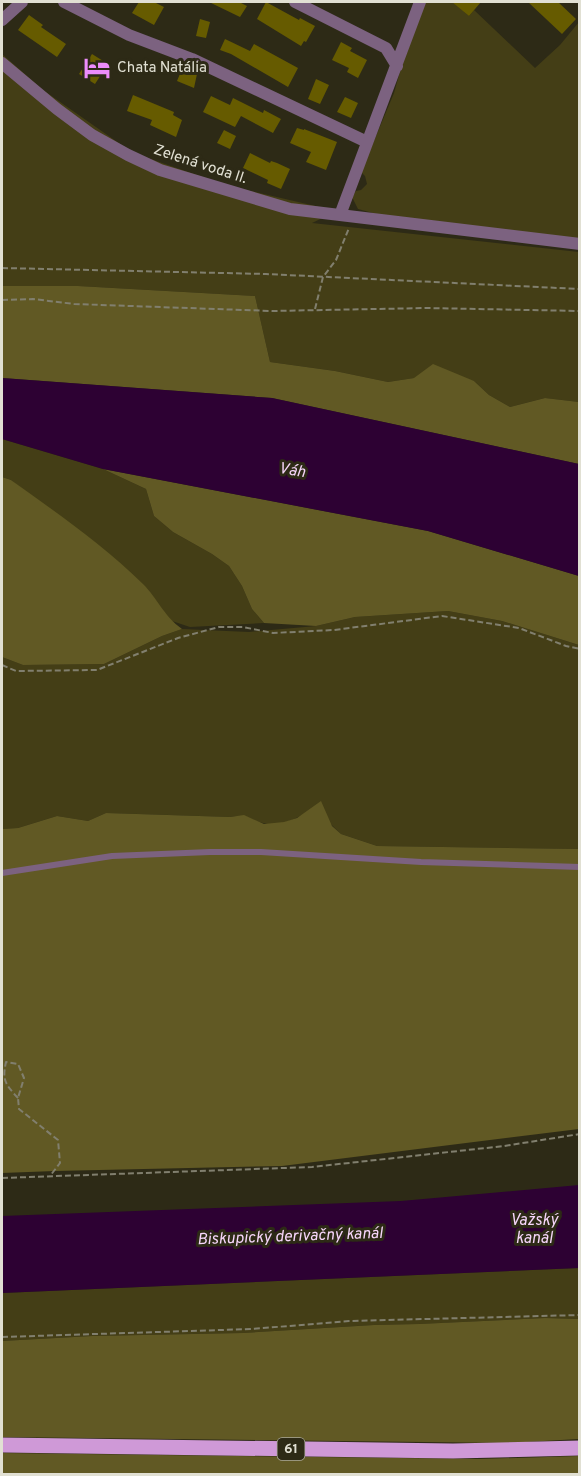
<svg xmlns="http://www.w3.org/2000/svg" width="581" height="1476" font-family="Overpass,sans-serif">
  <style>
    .green { fill: #443e16 }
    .forest { fill: #615924 }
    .water { fill: #2d0133 }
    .building { fill: #665b00 }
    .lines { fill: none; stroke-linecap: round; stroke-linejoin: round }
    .path { stroke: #817f6e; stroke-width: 2; stroke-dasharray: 6 3; stroke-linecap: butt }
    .service { stroke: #7c6280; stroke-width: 6 }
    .minor { stroke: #7c6280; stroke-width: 12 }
    .primary { stroke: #cf99d7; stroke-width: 15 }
    .labels { text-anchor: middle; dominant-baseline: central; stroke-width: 6; stroke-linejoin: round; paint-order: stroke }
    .shield { fill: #2d2a16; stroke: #aba99a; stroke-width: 1.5 }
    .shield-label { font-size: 14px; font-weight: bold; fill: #e1e0d3 }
    .poi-label { font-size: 15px; fill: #e1e0d3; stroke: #2d2a16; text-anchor: start }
    .street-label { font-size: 15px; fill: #e1e0d3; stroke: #2d2a16 }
    .water-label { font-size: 16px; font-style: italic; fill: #f7d6fb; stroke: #2d2a16 }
  </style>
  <rect width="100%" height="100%" fill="#2d2a16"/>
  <path class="green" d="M 425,2 L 453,2 L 469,16 L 474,10 L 535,68 L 560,45 L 579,22 L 579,240 L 384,216 L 358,209 L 352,197 L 356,191 L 361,190 L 367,184 L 365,176 L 361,172 L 394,93 L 407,47 Z
    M 2,54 L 43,90 L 133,153 L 229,186 L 337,211 L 312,223 L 579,252 L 579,402 L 545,398 L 510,407 L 489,395 L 474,381 L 414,378 L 388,382 L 335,371 L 270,362 L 255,296 L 78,286 L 2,286 Z
    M 2,439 L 103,469 L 146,489 L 154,516 L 173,532 L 212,554 L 229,566 L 242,586 L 252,609 L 264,623 L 190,627 L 169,620 L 144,586 L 11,480 L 2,477 Z
    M 448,611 L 502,621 L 579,645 L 579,849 L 377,846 L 341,834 L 314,808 C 299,817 281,828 263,823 C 245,818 250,814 230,817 L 106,813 L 88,821 L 57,816 L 18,828 L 2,829 L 2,657 L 23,665 L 104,664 L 162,636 L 182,629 L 249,632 L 316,626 L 355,617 Z
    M 579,1268 L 580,1319 L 545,1318 L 419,1324 L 374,1325 L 243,1333 L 92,1336 L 2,1341 L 2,1293 Z"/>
  <path class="forest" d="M 2,286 L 78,286 L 255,296 L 270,362 L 335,371 L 388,382 L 414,378 L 433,364 L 474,381 L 489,395 L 510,407 L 545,398 L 579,402 L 579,464 L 272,398 L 2,378 Z
    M 103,469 L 428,531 L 579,576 L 579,645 L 502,621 L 448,611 L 355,617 L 316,626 L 264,623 L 252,609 L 242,586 L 229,566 L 212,554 L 173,532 L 154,516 L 146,489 Z
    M 2,477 L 11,480 C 57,513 102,544 143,584 C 158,599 163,615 182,629 L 162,636 L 104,664 L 23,665 L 2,657 Z
    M 321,801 L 332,826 L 341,834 L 377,846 L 579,849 L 579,1129 L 282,1166 L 55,1171 L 2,1173 L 2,829 L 18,828 L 57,816 L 88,821 L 106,813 L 230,817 L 244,815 L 264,824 L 284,822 L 297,818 Z
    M 545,1318 L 579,1319 L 579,1439 L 506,1443 L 423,1442 L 2,1437 L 2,1341 L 92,1336 L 243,1333 L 374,1325 L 419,1324 Z
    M 2,1453 L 479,1459 L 579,1456 L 580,1474 L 2,1474 Z"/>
  <path class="water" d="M 2,378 L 272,398 L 579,464 L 579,576 L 428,531 L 103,469 L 2,439 Z
    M 579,1185 L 579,1268 L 2,1293 L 2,1216 L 401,1201 Z"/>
  <path class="building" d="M 139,2 L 154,2 L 164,7 L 154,25 L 132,13 Z
    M 209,2 L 239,2 L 247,6 L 240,17 Z
    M 266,2 L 299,20 L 300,18 L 315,26 L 306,42 L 304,41 L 301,46 L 257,19 Z
    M 452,2 L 481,2 L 469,16 Z
    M 528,2 L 558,2 L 576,19 L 562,34 Z
    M 29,15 L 43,25 L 41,27 L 66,44 L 57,57 L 18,30 Z
    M 200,19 L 210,22 L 206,38 L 196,36 Z
    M 225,39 L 250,51 L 254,44 L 298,68 L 288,87 L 231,54 L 220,50 Z
    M 341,42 L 352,48 L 350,51 L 367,60 L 358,78 L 347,72 L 349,68 L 332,60 Z
    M 92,54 L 108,64 L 95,84 L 79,74 Z
    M 182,69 L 197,74 L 194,88 L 177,81 Z
    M 316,79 L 329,85 L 320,104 L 308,99 Z
    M 133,95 L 174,112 L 173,115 L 182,120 L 176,137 L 150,125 L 152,120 L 127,111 Z
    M 211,96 L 230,105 L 233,98 L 263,113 L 264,110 L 281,119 L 273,133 L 241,116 L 235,127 L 203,112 Z
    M 345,97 L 358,103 L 351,118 L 337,112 Z
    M 297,128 L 304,130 L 304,129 L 337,142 L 326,170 L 306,162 L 311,152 L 290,143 Z
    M 224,130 L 236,136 L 230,149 L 217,143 Z
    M 250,153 L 270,163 L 271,161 L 277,163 L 290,169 L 281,189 L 267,183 L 268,180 L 243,168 Z"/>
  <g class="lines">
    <path class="path" d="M 2,268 L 266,274 L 580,289
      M 2,300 L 33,299 L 74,304 L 272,311 L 427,308 L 580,311
      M 315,309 L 323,277 L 336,260 L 349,228
      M 2,665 L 16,671 L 97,670 L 178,638 L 219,627 L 243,627 L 273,633 L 334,630 L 442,616 L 519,628 L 566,646 L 580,649
      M 18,1098 C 5,1084 2,1080 6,1062 L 18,1064 L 24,1078 L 18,1098 L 19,1109 L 58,1140 L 60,1163 L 50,1176
      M 2,1178 L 312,1167 L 504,1146 L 580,1134
      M 2,1337 L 252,1329 L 349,1321 L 580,1315"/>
    <path class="service" d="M 2,873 L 112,856 L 210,852 L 261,852 L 421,862 L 580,867"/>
    <path class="minor" d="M 64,2 L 129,35 L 192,59 L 367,142
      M 295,2 L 386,48 L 397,66
      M 2,20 L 22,2
      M 2,63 L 57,109 L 92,135 L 128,155 L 160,170 L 290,209 L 580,244
      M 340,215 L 420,2"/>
    <path class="primary" d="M 2,1445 L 453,1451 L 580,1448"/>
  </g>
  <defs>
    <g id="hotel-bare" transform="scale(2.07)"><path d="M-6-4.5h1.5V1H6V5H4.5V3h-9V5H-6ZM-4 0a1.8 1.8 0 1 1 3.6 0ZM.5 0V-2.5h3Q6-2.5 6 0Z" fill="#ec8cfa" stroke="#2d2a16" stroke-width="2.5" paint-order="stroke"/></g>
  </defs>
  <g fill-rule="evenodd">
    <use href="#hotel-bare" x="97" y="68"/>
  </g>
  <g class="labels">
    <rect class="shield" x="277.5" y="1438" width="27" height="22" rx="4.5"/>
    <g class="shield-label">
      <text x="291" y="1449">61</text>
    </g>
    <g class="poi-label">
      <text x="117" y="68">Chata Natália</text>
    </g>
    <g class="street-label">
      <text transform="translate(200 165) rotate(18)">Zelená voda II.</text>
    </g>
    <g class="water-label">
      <text transform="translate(292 471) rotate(9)">Váh</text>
      <text x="534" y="1221">Važský<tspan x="534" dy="18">kanál</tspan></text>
      <text transform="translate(290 1237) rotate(-2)">Biskupický derivačný kanál</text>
    </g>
  </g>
  <rect width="581" height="1476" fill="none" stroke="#e1e0d3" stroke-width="6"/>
</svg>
